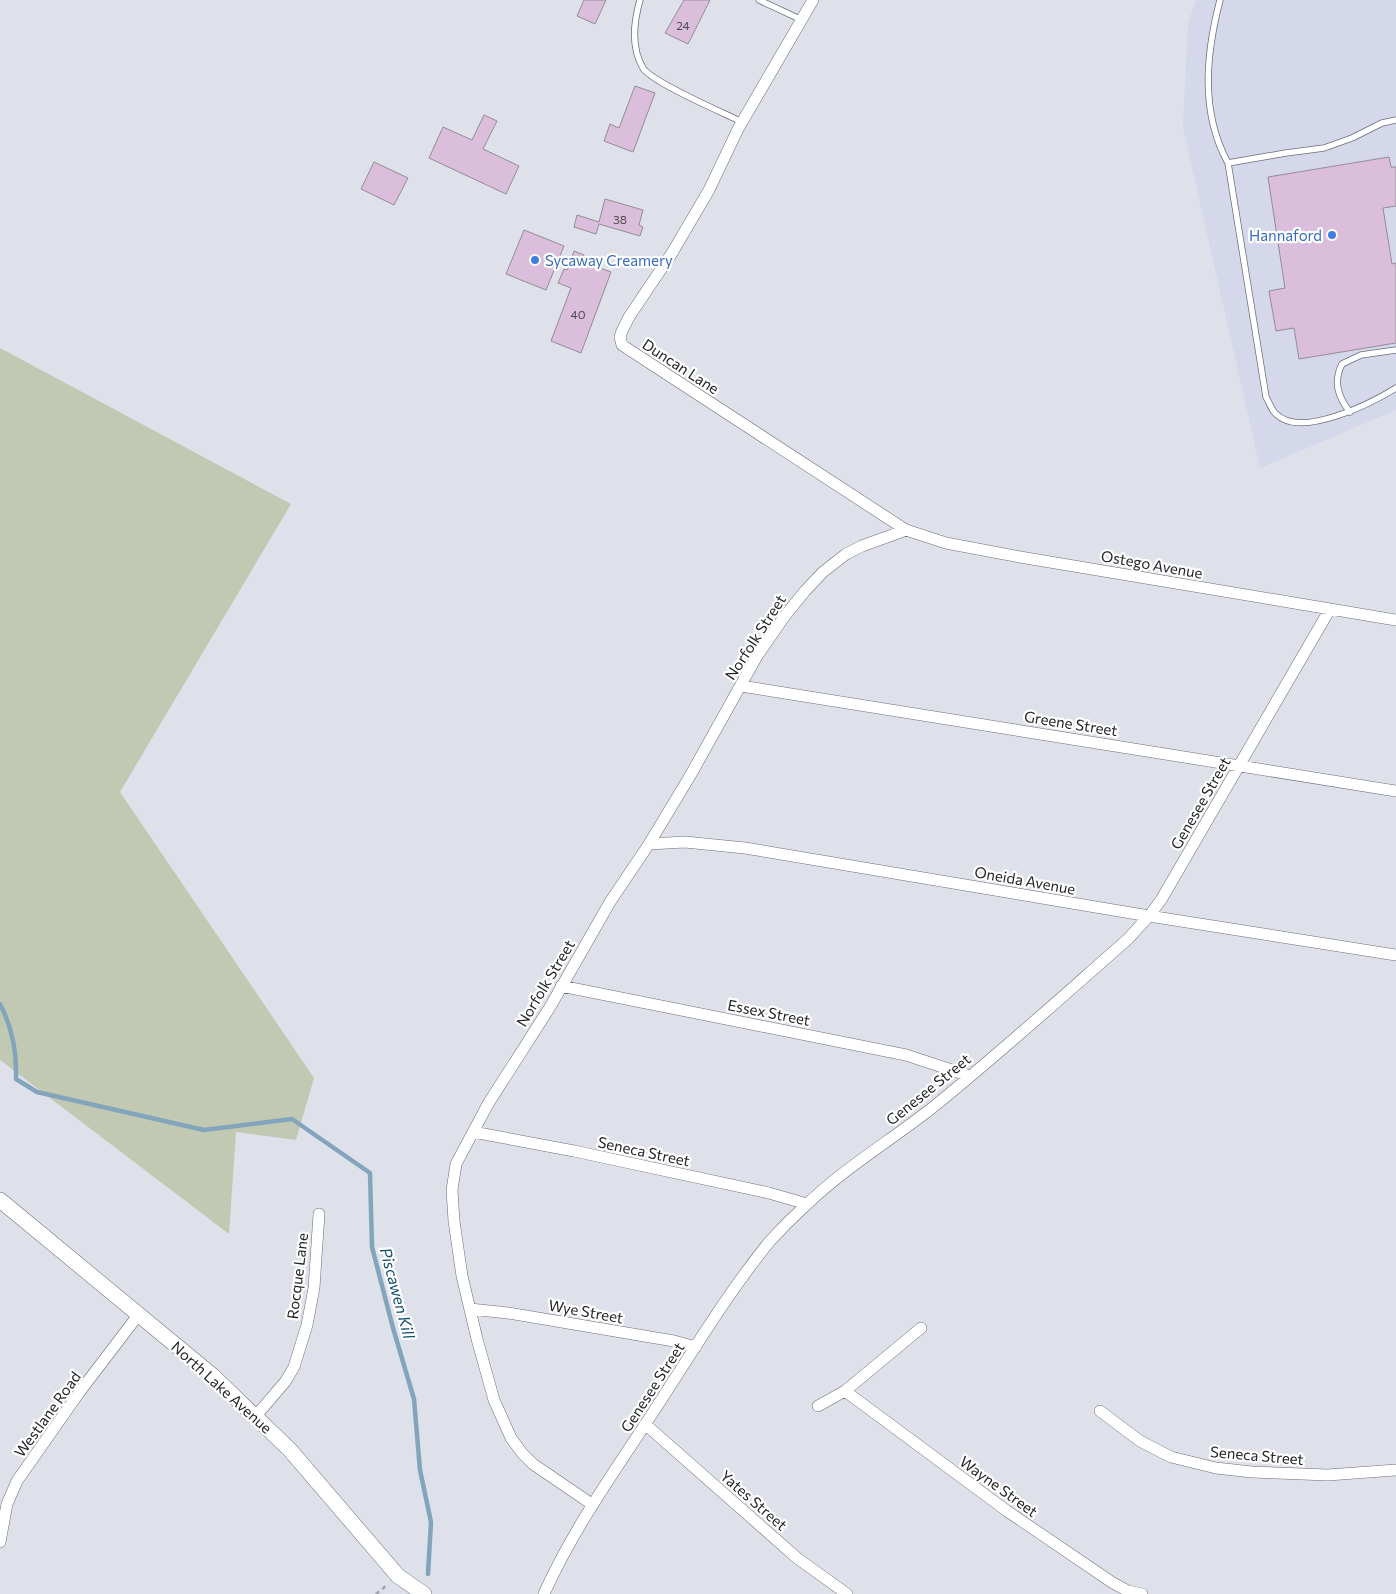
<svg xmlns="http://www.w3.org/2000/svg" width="1396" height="1594" font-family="Commissioner,sans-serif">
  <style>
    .built { fill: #d5d8ea }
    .green { fill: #c2c9b3 }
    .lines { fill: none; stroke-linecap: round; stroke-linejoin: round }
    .stream { stroke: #83a5bc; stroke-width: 4.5 }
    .building { fill: #dbbedb; stroke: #948c94 }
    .service-casing { stroke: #6c6e77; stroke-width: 7 }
    .minor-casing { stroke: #6c6e77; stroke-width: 12 }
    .tertiary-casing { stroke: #6c6e77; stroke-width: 16 }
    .path { stroke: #a1a3aa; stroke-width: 2.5; stroke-dasharray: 4 4; stroke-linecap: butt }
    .service { stroke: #fff; stroke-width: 5.5 }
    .minor { stroke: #fff; stroke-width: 11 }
    .tertiary { stroke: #fff; stroke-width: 15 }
    .shop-dot { fill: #3f7fe0; stroke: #fff; stroke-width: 2 }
    .labels { text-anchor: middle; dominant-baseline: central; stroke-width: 4.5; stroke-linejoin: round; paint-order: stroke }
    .number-label { font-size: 12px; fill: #514a54 }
    .shop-label { font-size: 15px; fill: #366cbe; stroke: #fff; text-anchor: end }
    .street-label { font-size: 15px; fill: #232427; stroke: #fff }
    .water-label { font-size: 16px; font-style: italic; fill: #134f70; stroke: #fff }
  </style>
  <rect width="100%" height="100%" fill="#dee0ea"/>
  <path class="built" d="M 1196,0 L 1396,0 L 1396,410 L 1260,468 L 1183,128 L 1188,23 Z"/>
  <path class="green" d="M 0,348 L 291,504 L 120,792 L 314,1078 L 296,1140 L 236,1132 L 229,1234 L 0,1060 Z"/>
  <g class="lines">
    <path class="stream" d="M 0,1004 C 12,1027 17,1053 16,1079 L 37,1092 L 204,1130 L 292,1119 L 370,1173 L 372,1247 L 393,1328 L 414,1399 L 420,1470 L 431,1522 L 428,1574"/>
  </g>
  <path class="building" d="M 584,0 L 606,0 L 595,24 L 577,16 Z
    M 684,0 L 710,0 L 688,44 L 665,33 Z
    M 635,86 L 655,93 L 633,152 L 604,141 L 610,124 L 619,128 Z
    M 484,115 L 497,121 L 483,149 L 519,166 L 506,194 L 429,158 L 443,127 L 472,140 Z
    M 1389,157 L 1391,167 L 1396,167 L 1396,206 L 1383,208 L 1392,264 L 1396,263 L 1396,343 L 1299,359 L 1294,328 L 1276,331 L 1269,291 L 1285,288 L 1268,177 Z
    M 374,162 L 408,178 L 394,205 L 361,189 Z
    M 605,199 L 643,210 L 639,225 L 643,227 L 640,236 L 599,224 L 596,234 L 574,227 L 577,215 L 599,222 Z
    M 524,230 L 564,246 L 546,290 L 506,274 Z
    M 574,251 L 584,255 L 581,261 L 611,272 L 581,353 L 551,341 L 571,288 L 558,283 L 564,269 L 567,270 Z"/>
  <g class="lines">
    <g class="service-casing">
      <path id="service" d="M 640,0 C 634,21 631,48 643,68 C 651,82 724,113 742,122
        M 759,0 L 802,20
        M 1220,0 C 1206,54 1200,112 1228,163
        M 1396,120 L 1382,123 L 1352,138 L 1324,148 L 1286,153 L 1228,163 L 1266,397 C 1269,402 1272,411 1276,414 C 1301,439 1372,403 1396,388
        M 1350,412 C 1338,397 1333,382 1342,364 L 1361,355 L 1396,350"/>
    </g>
    <g class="minor-casing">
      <path id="minor" d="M 813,0 L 738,129 L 709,190 L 672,253 L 629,317 L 622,331 L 620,337 L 622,345 L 906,530 L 946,543 L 1020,557 L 1396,620
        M 741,686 L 1396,791
        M 649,844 L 685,842 L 745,848 L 1149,916 L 1396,955
        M 561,986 L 906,1055 L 970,1076
        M 473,1132 L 574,1151 L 769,1193 L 807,1204
        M 470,1309 L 508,1313 L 674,1341 L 696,1347
        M 845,1391 L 1007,1511 L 1113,1583 L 1128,1591 L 1142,1594
        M 818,1406 L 845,1391 L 921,1328
        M 1100,1411 L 1140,1441 L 1171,1457 L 1216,1468 L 1252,1472 L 1328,1475 L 1396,1470
        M 255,1417 L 285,1382 L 294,1367 L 307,1325 L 314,1288 L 319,1214
        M 645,1424 L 797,1558 L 847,1594
        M 593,1505 L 533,1464 L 522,1453 L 511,1438 L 494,1400 L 477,1339 L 462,1276 L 454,1221 L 452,1190 L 456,1164 L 488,1104 L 550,1007 L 610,902 L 649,844 L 690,776 L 757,656 L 784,617 L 805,591 L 823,572 L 846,554 L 862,546 L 906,530
        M 0,1542 L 7,1504 L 17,1481 L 78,1394 L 139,1314
        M 544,1594 C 572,1531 614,1472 652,1414 C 690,1356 726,1295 770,1241 C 781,1229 793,1217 805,1206 C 843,1169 890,1141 932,1108 C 999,1054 1063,996 1128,939 L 1149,916 L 1161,900 L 1330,609"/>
    </g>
    <g class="tertiary-casing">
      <path id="tertiary" d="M 0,1200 L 213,1376 L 290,1450 L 398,1576 L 424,1594"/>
    </g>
    <path class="path" d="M 376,1594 L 387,1585"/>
    <use href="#service" class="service"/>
    <use href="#minor" class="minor"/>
    <use href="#tertiary" class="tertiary"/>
  </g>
  <g class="shop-dot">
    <circle cx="1332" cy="235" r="5"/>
    <circle cx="535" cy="260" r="5"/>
  </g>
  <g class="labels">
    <g class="number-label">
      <text x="683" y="25">24</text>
      <text x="620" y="219">38</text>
      <text x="578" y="314">40</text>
    </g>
    <g class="shop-label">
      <text x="1322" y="235">Hannaford</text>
      <text x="545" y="260" text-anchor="start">Sycaway Creamery</text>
    </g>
    <g class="street-label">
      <text transform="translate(681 366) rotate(33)">Duncan Lane</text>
      <text transform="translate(1152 564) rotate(10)">Ostego Avenue</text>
      <text transform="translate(755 637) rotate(-57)">Norfolk Street</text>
      <text transform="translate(1071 723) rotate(9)">Greene Street</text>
      <text transform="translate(1200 803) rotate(-60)">Genesee Street</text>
      <text transform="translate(1025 880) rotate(10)">Oneida Avenue</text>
      <text transform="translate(545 983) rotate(-59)">Norfolk Street</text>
      <text transform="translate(769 1012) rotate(11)">Essex Street</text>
      <text transform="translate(928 1089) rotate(-39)">Genesee Street</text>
      <text transform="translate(644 1151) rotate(12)">Seneca Street</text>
      <text transform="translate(297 1276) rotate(-83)">Rocque Lane</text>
      <text transform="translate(586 1311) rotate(10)">Wye Street</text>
      <text transform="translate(222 1387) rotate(42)">North Lake Avenue</text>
      <text transform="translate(652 1387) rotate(-57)">Genesee Street</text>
      <text transform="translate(47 1414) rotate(-54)">Westlane Road</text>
      <text transform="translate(1257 1455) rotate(5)">Seneca Street</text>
      <text transform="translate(999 1486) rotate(36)">Wayne Street</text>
      <text transform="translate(754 1500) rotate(41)">Yates Street</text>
    </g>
    <g class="water-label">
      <text transform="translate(398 1293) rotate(75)">Piscawen Kill</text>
    </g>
  </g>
</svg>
